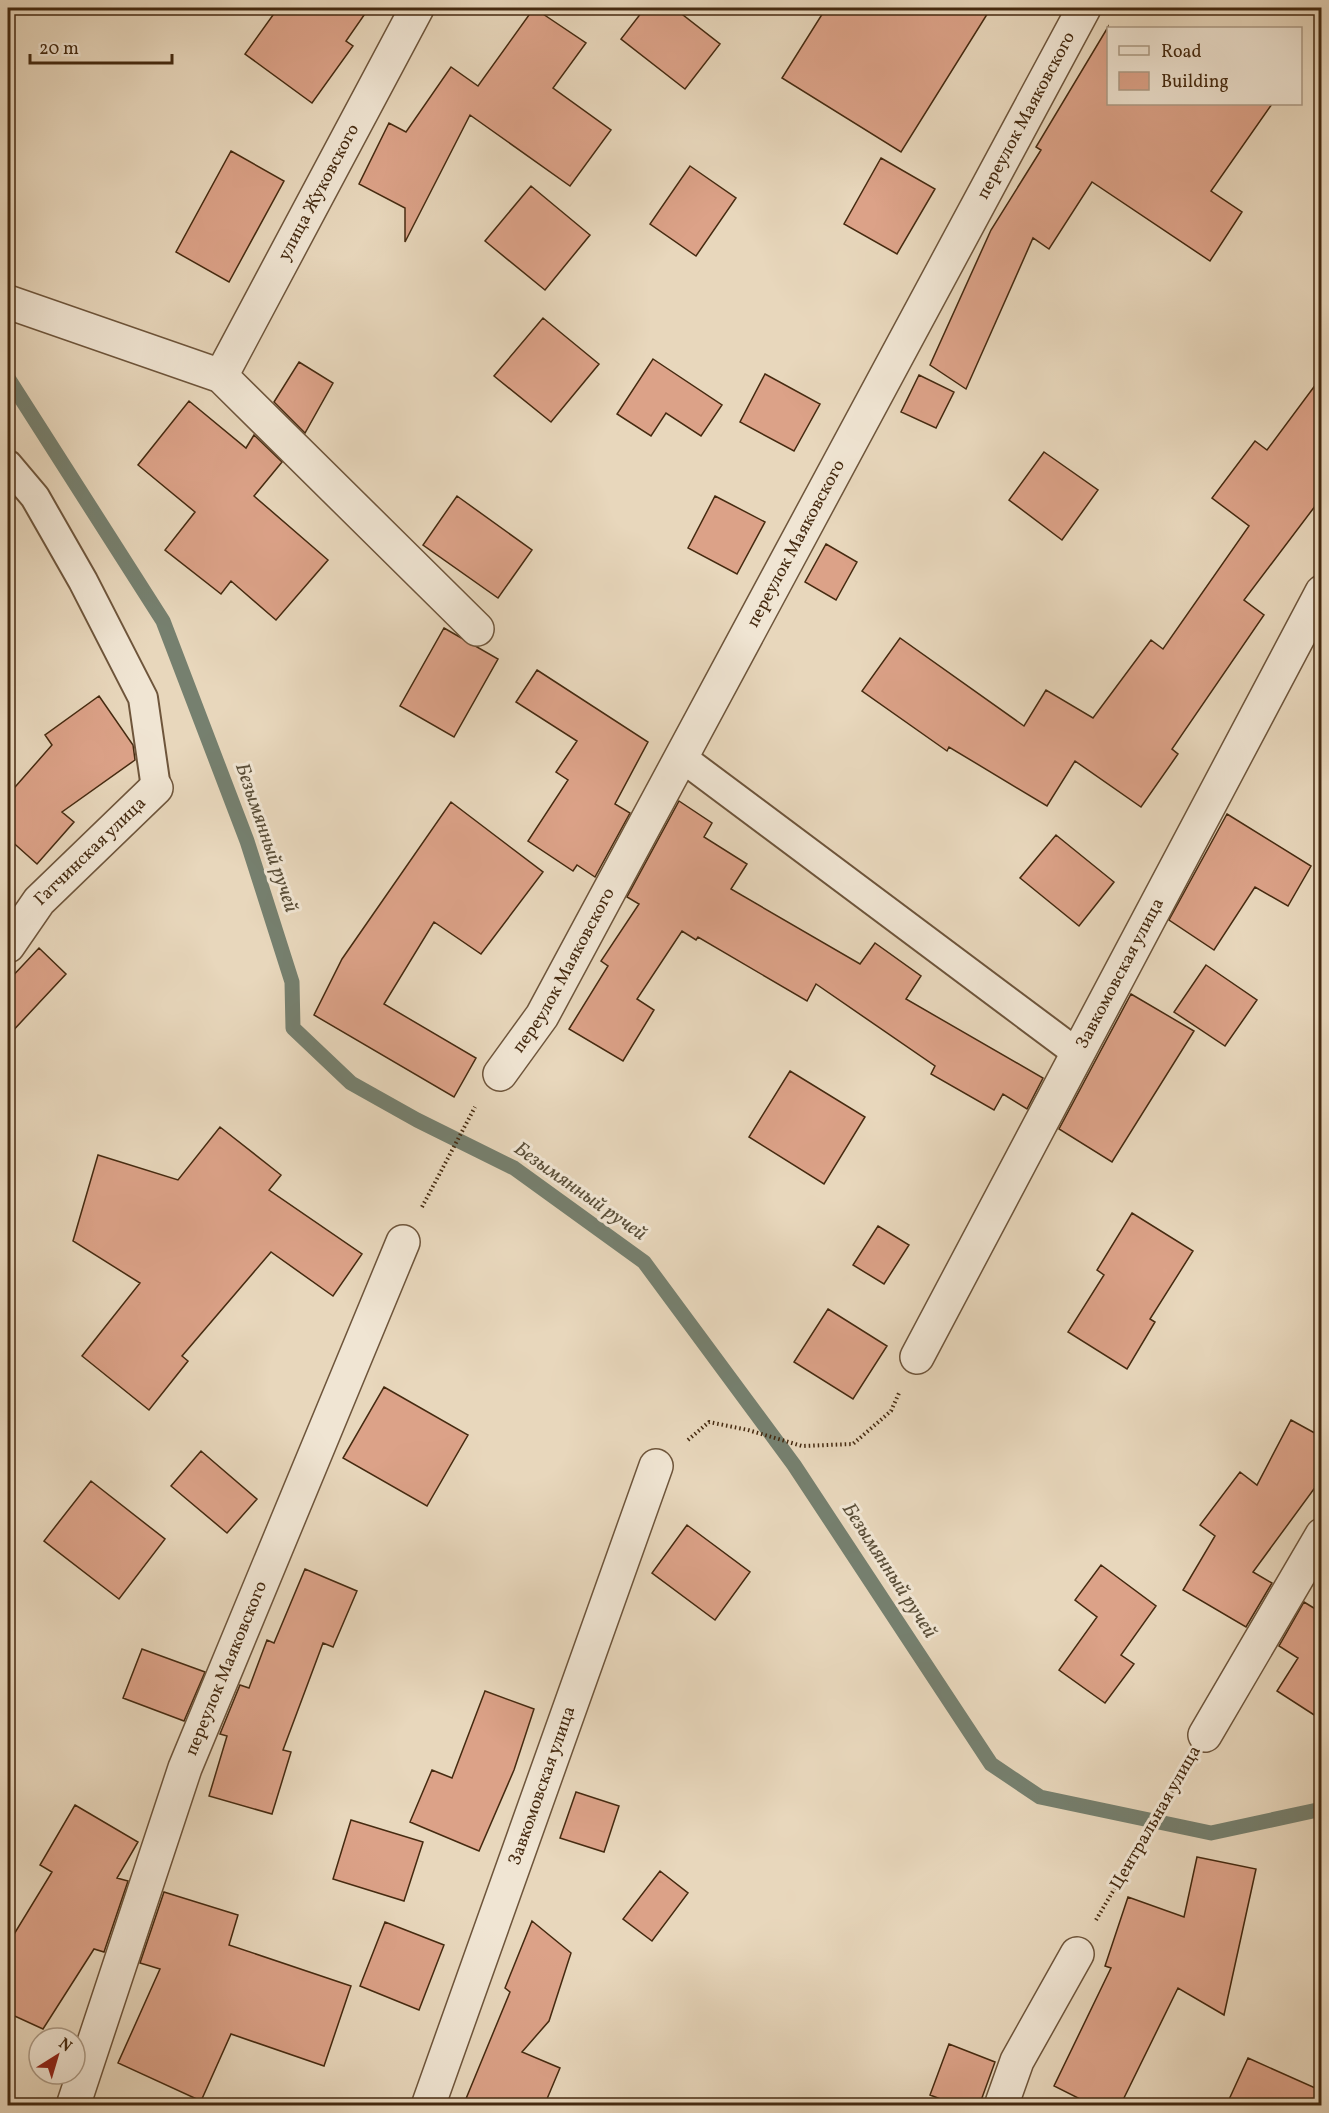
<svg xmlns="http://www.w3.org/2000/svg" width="1329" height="2113" font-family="Vollkorn,serif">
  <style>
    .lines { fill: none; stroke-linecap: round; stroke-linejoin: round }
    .stream { stroke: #76806f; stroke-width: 15 }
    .building { fill: #dca288; stroke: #452a10; stroke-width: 1.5 }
    .lane-casing { stroke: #6e553b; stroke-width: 32 }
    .street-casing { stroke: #6e553b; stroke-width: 36 }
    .path { stroke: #452a10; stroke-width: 4; stroke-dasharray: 1.5 3; stroke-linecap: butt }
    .lane { stroke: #f0e5d3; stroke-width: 28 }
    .street { stroke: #f0e5d3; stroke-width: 33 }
    .labels { text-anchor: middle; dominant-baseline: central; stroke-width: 6; stroke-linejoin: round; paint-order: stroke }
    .street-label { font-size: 18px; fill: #452a10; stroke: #f0e5d3 }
    .water-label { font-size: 20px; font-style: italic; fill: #5a4e38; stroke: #f0e5d3 }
  </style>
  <rect width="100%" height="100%" fill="#e8d7bc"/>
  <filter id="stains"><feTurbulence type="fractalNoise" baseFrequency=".00333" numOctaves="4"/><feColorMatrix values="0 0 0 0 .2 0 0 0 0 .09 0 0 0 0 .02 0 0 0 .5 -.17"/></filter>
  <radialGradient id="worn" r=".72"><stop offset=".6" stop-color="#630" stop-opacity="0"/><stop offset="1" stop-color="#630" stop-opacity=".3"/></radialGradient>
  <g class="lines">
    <path class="stream" d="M 8,378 L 163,621 L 247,841 L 292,982 L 293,1028 L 351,1083 L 417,1120 L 514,1168 L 644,1262 L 794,1465 L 991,1764 L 1040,1797 L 1211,1833 L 1322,1809"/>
  </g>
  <path class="building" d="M 278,8 L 369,8 L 346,41 L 353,46 L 312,103 L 245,54 Z
    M 534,8 L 586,43 L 553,88 L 611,130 L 570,186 L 470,115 L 405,242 L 405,208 L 359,184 L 389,123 L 406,132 L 451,67 L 478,86 Z
    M 645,8 L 674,8 L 720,44 L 685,89 L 621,39 Z
    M 826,8 L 991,8 L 901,152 L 782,78 Z
    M 1108,27 L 1108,104 L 1272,104 L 1211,191 L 1242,212 L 1210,261 L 1092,182 L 1049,249 L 1033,238 L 966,389 L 930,365 L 991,230 L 1041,150 L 1036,147 Z
    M 231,151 L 284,181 L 229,282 L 176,252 Z
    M 881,158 L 935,189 L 897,254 L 844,224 Z
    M 690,166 L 736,198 L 696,256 L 650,224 Z
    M 531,186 L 590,235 L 545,290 L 485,241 Z
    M 543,318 L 599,364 L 551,422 L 494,376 Z
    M 653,359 L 722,405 L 701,436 L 666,413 L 651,436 L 617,414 Z
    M 299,362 L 333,383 L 305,433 L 274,402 Z
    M 765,374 L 820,404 L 794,451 L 740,422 Z
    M 919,375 L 954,392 L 936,428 L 901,412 Z
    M 1322,376 L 1322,497 L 1244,600 L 1264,615 L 1172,749 L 1178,754 L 1141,807 L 1075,761 L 1047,806 L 949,747 L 947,751 L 862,691 L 900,638 L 1024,726 L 1046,690 L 1093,718 L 1151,640 L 1163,649 L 1249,526 L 1212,498 L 1255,441 L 1267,450 Z
    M 189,401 L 246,448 L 254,435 L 282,462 L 254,496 L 328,560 L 276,620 L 231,581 L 221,594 L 165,550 L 195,512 L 138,465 Z
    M 1044,452 L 1098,490 L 1062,540 L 1009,500 Z
    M 457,496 L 532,550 L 498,598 L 423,545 Z
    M 715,496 L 765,522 L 737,574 L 688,548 Z
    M 826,544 L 857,562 L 836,600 L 805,582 Z
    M 444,628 L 498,659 L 454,737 L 400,706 Z
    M 537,670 L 648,742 L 615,804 L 630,813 L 595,877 L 577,865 L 573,871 L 528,841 L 568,780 L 556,772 L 577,741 L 516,702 Z
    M 99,696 L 133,745 L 135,760 L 62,812 L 74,822 L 37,864 L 8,838 L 8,795 L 52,745 L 45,735 Z
    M 679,801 L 712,823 L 704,837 L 747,864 L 731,889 L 860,964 L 875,943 L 921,976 L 906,999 L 1043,1078 L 1027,1109 L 1003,1094 L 994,1110 L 931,1074 L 935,1066 L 816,984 L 807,1001 L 698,937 L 696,940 L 682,931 L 637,999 L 654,1010 L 623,1061 L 569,1029 L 608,966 L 601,961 L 639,904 L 627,897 Z
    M 451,802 L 543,872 L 481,954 L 434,922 L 384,1004 L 476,1058 L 454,1097 L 314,1015 L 342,959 Z
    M 1227,814 L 1311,866 L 1288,906 L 1255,887 L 1214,950 L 1169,920 Z
    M 1056,835 L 1114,882 L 1079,926 L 1020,878 Z
    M 39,948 L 66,974 L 8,1036 L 8,981 Z
    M 1206,965 L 1257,1000 L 1225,1046 L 1174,1012 Z
    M 1131,994 L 1194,1031 L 1112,1162 L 1059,1129 Z
    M 790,1071 L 865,1117 L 824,1184 L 749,1137 Z
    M 220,1127 L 281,1175 L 269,1190 L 362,1254 L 333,1296 L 271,1252 L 182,1356 L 188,1361 L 149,1410 L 82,1356 L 140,1283 L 73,1241 L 98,1155 L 178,1180 Z
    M 1132,1213 L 1193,1251 L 1150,1319 L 1155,1322 L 1127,1369 L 1068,1332 L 1104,1275 L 1097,1270 Z
    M 878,1226 L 909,1245 L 884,1284 L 853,1265 Z
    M 828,1309 L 887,1346 L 853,1399 L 794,1362 Z
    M 384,1387 L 468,1435 L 427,1506 L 343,1458 Z
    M 1291,1420 L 1322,1437 L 1322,1478 L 1253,1572 L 1272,1583 L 1246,1627 L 1183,1590 L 1215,1536 L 1200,1525 L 1240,1472 L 1257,1485 Z
    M 201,1451 L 257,1499 L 227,1533 L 171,1486 Z
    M 91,1481 L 165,1539 L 119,1599 L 44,1541 Z
    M 687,1525 L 750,1572 L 715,1620 L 652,1573 Z
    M 1101,1565 L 1156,1606 L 1121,1655 L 1134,1664 L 1105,1703 L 1059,1670 L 1097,1617 L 1075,1600 Z
    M 305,1569 L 357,1591 L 333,1647 L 323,1643 L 283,1750 L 291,1752 L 272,1814 L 209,1796 L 227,1736 L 220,1734 L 240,1685 L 249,1688 L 267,1640 L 274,1643 Z
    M 1304,1602 L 1322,1613 L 1322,1720 L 1277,1691 L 1298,1658 L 1279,1646 Z
    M 142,1649 L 205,1672 L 184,1721 L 123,1698 Z
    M 485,1691 L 534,1709 L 514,1770 L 479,1851 L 410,1822 L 432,1770 L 452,1778 Z
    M 576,1792 L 619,1806 L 604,1852 L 560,1838 Z
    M 75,1805 L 138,1842 L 117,1878 L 128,1881 L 104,1952 L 94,1949 L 43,2029 L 8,2013 L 8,1944 L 52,1872 L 40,1865 Z
    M 351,1820 L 423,1842 L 404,1901 L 333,1879 Z
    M 1197,1857 L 1256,1869 L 1224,2015 L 1178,1988 L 1120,2106 L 1094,2106 L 1054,2086 L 1111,1968 L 1105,1966 L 1128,1897 L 1184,1917 Z
    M 660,1871 L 688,1893 L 652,1941 L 623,1919 Z
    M 164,1892 L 238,1915 L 229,1945 L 351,1986 L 324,2066 L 231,2034 L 201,2101 L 118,2063 L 160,1969 L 140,1963 Z
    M 532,1921 L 571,1953 L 549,2021 L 522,2052 L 560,2068 L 544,2106 L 463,2106 L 510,1992 L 505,1988 Z
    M 385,1922 L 444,1945 L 419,2010 L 360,1986 Z
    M 949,2044 L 995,2062 L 979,2106 L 959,2106 L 930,2095 Z
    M 1248,2058 L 1322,2091 L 1322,2106 L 1226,2106 Z"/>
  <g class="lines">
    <g class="lane-casing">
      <path id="lane" d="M 8,465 L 35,497 L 83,581 L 143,698 L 156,788
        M 681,757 L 1077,1053"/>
    </g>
    <g class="street-casing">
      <g id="street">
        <path d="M 8,302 L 221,376 L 477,629"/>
        <path id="s1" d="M 221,376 L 417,8"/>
        <path id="s2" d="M 8,946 L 39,901 L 156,788"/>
        <path id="s3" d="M 500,1074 L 542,1016 L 1084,8"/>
        <path id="s4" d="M 917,1357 L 1322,592"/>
        <path d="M 1205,1735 L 1322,1535"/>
        <path id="s5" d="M 73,2106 L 185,1768 L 403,1242"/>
        <path id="s6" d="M 428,2106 L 656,1466"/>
        <path d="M 1001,2106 L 1017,2061 L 1077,1954"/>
      </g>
    </g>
    <path class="path" d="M 422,1207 L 475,1107
      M 688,1440 L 709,1422 L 748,1430 L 802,1446 L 853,1444 L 891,1411 L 899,1393
      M 1096,1920 L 1185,1769"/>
    <use href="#lane" class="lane"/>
    <use href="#street" class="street"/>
  </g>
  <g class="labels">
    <g class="street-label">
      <text stroke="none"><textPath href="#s3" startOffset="1094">переулок Маяковского</textPath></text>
      <text stroke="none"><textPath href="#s1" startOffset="208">улица Жуковского</textPath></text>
      <text stroke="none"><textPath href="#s3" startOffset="608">переулок Маяковского</textPath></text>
      <text stroke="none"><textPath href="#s2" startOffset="126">Гатчинская улица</textPath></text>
      <text stroke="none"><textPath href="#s3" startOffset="122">переулок Маяковского</textPath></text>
      <text stroke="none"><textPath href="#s4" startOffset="434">Завкомовская улица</textPath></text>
      <text stroke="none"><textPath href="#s5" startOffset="464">переулок Маяковского</textPath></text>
      <text stroke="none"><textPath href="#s6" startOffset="340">Завкомовская улица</textPath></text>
      <text transform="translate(1156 1818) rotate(-60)">Центральная улица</text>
    </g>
    <g class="water-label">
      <text transform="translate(266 838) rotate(71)">Безымянный ручей</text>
      <text transform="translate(580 1192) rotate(35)">Безымянный ручей</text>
      <text transform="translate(889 1571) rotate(57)">Безымянный ручей</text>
    </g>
  </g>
  <rect width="1329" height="2113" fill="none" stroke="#e8d7bc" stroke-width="30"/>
  <rect x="9" y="9" width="1311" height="2095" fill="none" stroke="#452a10" stroke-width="3"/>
  <rect x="15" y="15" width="1299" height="2083" fill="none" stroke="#452a10" stroke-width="1.5"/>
  <rect x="1107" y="27" width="195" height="78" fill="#f0e5d3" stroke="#ac9a85" stroke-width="1.5"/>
  <rect x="1119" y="46" width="30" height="9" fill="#f0e5d3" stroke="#ac9a85" stroke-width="1.5"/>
  <text x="1161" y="57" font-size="18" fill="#452a10">Road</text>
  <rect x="1119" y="72" width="30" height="18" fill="#dca288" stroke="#ac9a85" stroke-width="1.5"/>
  <text x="1161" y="87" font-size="18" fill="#452a10">Building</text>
  <g transform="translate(57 2056) rotate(37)"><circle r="28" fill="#f0e5d3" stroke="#ac9a85" stroke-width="1.5"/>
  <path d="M0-4.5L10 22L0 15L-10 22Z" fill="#8f2418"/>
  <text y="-9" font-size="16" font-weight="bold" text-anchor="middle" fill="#452a10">N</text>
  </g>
  <path d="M30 54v9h142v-9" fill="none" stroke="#452a10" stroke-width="3"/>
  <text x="39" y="54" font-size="18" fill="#452a10" stroke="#f0e5d3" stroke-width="4.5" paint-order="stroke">20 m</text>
  <rect width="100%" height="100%" filter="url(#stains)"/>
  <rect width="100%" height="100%" fill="url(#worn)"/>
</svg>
